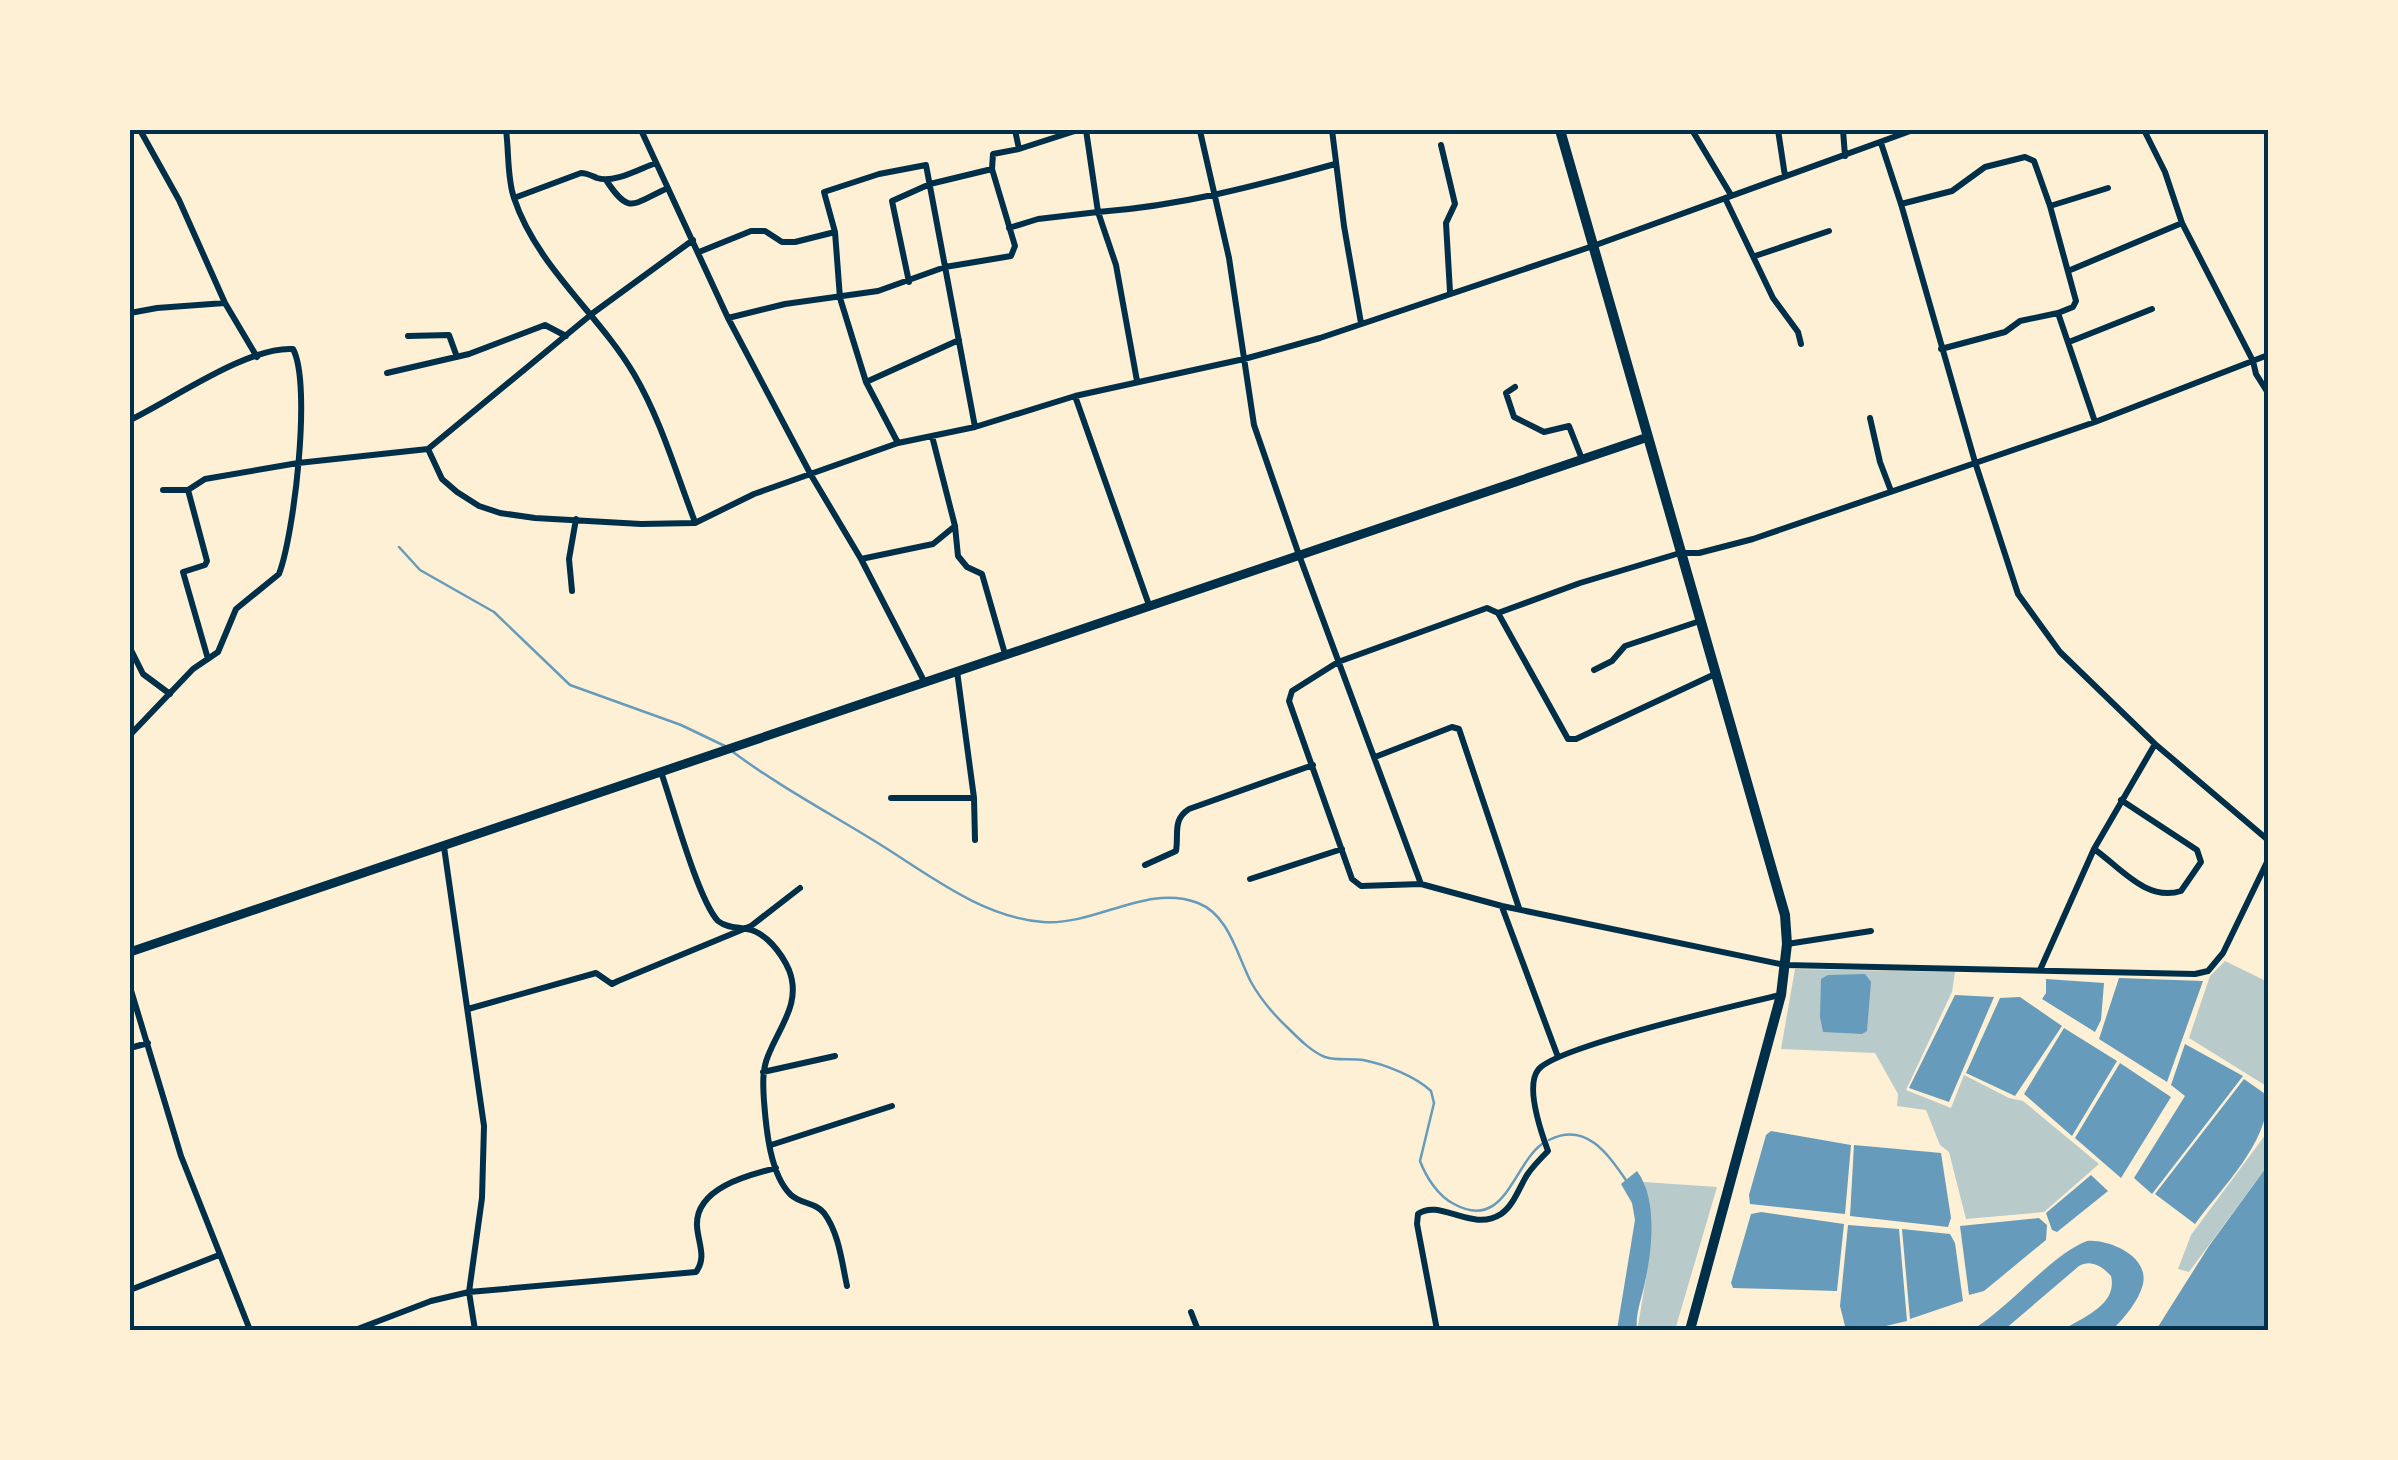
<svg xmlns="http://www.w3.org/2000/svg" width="2398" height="1460" font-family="'Open Sans',sans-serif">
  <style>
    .green { fill: #b9caca }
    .water { fill: #669bbc }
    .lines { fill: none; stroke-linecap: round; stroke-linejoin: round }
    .stream { stroke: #669bbc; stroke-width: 2.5 }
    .minor { stroke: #003049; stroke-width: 6 }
    .secondary { stroke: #003049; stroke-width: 9 }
    .trunk { stroke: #003049; stroke-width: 10 }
    .neatline { fill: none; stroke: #003049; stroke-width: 4 }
  </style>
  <rect width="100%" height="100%" fill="#fdf0d5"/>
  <path class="green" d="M 2225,961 L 2268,982 L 2268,1087 L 2189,1038 L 2210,976 Z
    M 1795,969 L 1955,972 L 1952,992 L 1906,1090 L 1951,1108 L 1964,1075 L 2009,1098 L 2023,1101 L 2099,1164 L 2044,1212 L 1966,1219 L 1949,1152 L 1940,1145 L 1926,1110 L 1897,1106 L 1898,1094 L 1875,1053 L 1781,1049 Z
    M 2268,1124 L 2268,1165 L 2189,1272 L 2178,1269 L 2191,1235 L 2266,1134 Z
    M 1644,1182 L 1717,1187 L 1675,1330 L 1646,1330 L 1638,1326 L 1646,1278 L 1651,1222 Z"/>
  <path class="water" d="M 1865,974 L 1871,982 L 1867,1031 L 1862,1034 L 1823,1032 L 1820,1017 L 1821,979 L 1828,975 Z
    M 2119,978 L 2203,981 L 2167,1082 L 2099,1039 Z
    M 2046,979 L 2104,983 L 2101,1020 L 2095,1032 L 2042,999 L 2046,993 Z
    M 1955,995 L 1994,997 L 1949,1102 L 1909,1088 Z
    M 2020,997 L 2062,1026 L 2015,1096 L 1966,1073 L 2000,998 Z
    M 2064,1028 L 2117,1061 L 2072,1136 L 2024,1094 Z
    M 2185,1044 L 2243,1076 L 2152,1194 L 2134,1178 L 2185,1096 L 2171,1085 Z
    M 2120,1063 L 2171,1097 L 2121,1178 L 2075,1138 Z
    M 2244,1079 L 2268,1096 C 2268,1144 2222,1187 2195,1224 L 2155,1194 Z
    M 1771,1131 L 1851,1145 L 1845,1214 L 1750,1204 L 1749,1195 L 1766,1135 Z
    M 1854,1145 L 1941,1153 L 1951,1218 L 1948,1227 L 1850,1216 Z
    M 2268,1165 L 2268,1330 L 2156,1330 L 2209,1246 Z
    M 1637,1171 C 1658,1199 1652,1250 1645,1282 C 1642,1298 1635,1314 1637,1330 L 1617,1330 L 1635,1220 L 1632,1203 L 1621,1184 Z
    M 2091,1175 L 2108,1191 L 2057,1232 L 2052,1230 L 2046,1213 Z
    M 1761,1212 L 1844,1224 L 1837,1291 L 1733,1288 L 1731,1283 L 1751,1214 Z
    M 2039,1218 L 2047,1225 L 2046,1240 L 1984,1291 L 1969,1295 L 1960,1226 Z
    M 1848,1225 L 1899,1229 L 1907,1321 L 1869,1330 L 1846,1330 L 1840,1306 Z
    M 1902,1229 L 1950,1234 L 1955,1243 L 1963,1301 L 1910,1319 Z
    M 2087,1241 C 2109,1239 2149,1256 2143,1284 C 2139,1301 2124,1318 2112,1330 L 2063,1330 C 2083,1317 2118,1305 2111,1276 C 2103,1267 2091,1259 2079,1266 L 2004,1330 L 1972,1330 C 2010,1307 2052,1254 2087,1241 Z"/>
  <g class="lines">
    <path class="stream" d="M 399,547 L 420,570 L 494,612 L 570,685 L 681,725 L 727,747
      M 733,752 C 776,784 822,809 868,837 C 922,869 978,917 1043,922 C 1096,926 1147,883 1198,903 C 1229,915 1237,955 1251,982 C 1261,1000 1274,1015 1289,1029 C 1299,1039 1312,1052 1325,1057 C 1337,1061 1350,1058 1363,1060 C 1384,1064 1415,1076 1431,1091 L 1434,1103 L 1420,1161 C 1426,1177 1438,1196 1454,1204 C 1505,1232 1513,1165 1542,1144
      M 1549,1140 C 1586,1121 1608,1154 1628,1183"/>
    <path class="minor" d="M 140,130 L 179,200 L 225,303 L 257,357
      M 506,130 C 509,152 507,178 514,198 C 537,267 598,313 634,374 C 661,420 676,473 695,522
      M 641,130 L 728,318 L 811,475 L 861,559 L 924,681
      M 1332,130 L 1344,226 L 1361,323
      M 1692,130 L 1731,195
      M 1778,130 L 1785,176
      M 1843,130 L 1845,156
      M 2144,130 L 2165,172 L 2182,223 L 2253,361 L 2256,374 L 2268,393
      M 1200,131 L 1229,258 L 1254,425 L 1299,555 L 1421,884 L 1502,906 L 1785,965 L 2195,974 L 2208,971 L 2223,953 L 2268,860
      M 1881,143 L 1901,204 L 1975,462 L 2018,594 L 2060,652 L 2155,744 L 2268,840
      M 1441,145 L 1455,204 L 1446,223 L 1450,292
      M 1019,149 L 1078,130
      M 606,180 C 630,216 632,204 668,188
      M 514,198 L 581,173 C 587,173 592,176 597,178 C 614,184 641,168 656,163
      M 1725,198 L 1773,298 L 1798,332 L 1801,344
      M 1901,204 L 1952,191 L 1985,167 L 2025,157 L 2034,161 L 2050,206 L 2076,301 L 2073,307 L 2058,313 L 2095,422
      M 2050,206 L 2108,188
      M 1009,228 L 1038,219 L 1098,212 L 1086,130
      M 699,252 L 751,231 L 765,231 L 782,242 L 795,242 L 835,232
      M 1755,256 L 1829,231
      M 2068,271 L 2182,223
      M 909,282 L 892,201 L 930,184 L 992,169 L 993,154 L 1019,149 L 1015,130
      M 130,313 L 157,308 L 225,303
      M 728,318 L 785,304 L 878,291 L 945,267 L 1011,256 L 1015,246 L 992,169
      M 408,336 L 449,335 L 457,357
      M 2069,342 L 2152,309
      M 1941,349 L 2005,332 L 2020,321 L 2058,313
      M 387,373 L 469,354 L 545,325 L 566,336
      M 1137,381 L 1116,265 L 1098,212 C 1180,206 1256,186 1335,164
      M 866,382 L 840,298 L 835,232 L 824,192 L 879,174 L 926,165 L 975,427
      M 1515,387 L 1506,393 L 1514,417 L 1544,432 L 1569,426 L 1582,459
      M 1075,396 L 1149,605
      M 1870,418 L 1880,462 L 1891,491
      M 130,420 C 172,400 248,346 293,349 C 312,384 294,535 279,574 L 236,609 L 218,652 L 193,669 L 130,735
      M 932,436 L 955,526 L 958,556 L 967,567 L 982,574 L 1005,654
      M 898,443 L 866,382 L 959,340
      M 428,449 L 593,313 L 693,240
      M 163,490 L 188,490 L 205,479 L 298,463 L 428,449 L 442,479 L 457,492 L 479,506 L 500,513 L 535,518 L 641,524 L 695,523 L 754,494 L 898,443 L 975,427 L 1075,396 L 1244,359 L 1320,338 L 1593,246 L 1913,130
      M 188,490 L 207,561 L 205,565 L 183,572 L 208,659
      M 861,559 L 933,544 L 955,526
      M 572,591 L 569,559 L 576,519
      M 1498,613 L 1580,583 L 1680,553 L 1699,553 L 1753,539 L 2095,422 L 2268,355
      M 130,648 L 143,674 L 170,694
      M 1594,670 L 1612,661 L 1625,646 L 1700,621
      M 957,671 L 974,798 L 975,840
      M 1375,757 L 1452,727 L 1459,729 L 1519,908
      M 661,772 C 672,803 698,900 718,921 C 727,928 737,927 747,929 C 766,932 782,954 789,970 C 802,1003 779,1027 768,1056 C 762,1070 763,1086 764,1101 C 766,1128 770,1175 791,1195 C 801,1204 815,1202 824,1213 C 839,1233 842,1263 847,1286
      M 891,798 L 974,798
      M 444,847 L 484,1126 L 482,1198 L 469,1292 L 475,1330
      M 2094,849 C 2120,867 2146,902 2181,891 L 2201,862 L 2197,850 L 2121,800
      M 1145,865 L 1176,851 C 1179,834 1172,820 1189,809 L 1313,765
      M 1250,879 L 1342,849
      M 1421,884 L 1361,886 L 1352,879 L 1289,701 L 1292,691 L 1338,662 L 1487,608 L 1498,613 L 1568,739 L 1576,739 L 1715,674
      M 1502,907 L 1558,1057
      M 1787,944 L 1871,931
      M 2040,970 L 2094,849 L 2155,744
      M 130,987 L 181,1156 L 250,1330
      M 468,1009 L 596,973 L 612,984 L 618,981 L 751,926 L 800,888
      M 130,1048 L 148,1043
      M 763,1072 L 835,1056
      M 771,1145 L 892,1106
      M 130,1290 L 219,1255
      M 1191,1312 L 1198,1330
      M 355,1330 L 431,1301 L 469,1292 L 696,1272 C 707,1257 698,1243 697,1226 C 695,1188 748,1175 776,1168
      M 1437,1330 L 1417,1224 L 1418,1214 C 1440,1198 1472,1233 1501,1214 C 1514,1205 1519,1188 1527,1175 C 1533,1166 1541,1158 1548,1151 C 1541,1132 1525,1087 1538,1070 C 1554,1047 1742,1004 1780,995"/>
    <path class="secondary" d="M 130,952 L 1648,437"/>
    <path class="trunk" d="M 1560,130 L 1785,915 L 1787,944 L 1781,995 L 1690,1330"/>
  </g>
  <rect width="2398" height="1460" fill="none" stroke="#fdf0d5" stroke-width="265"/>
  <rect x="132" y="132" width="2134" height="1196" class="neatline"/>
</svg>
